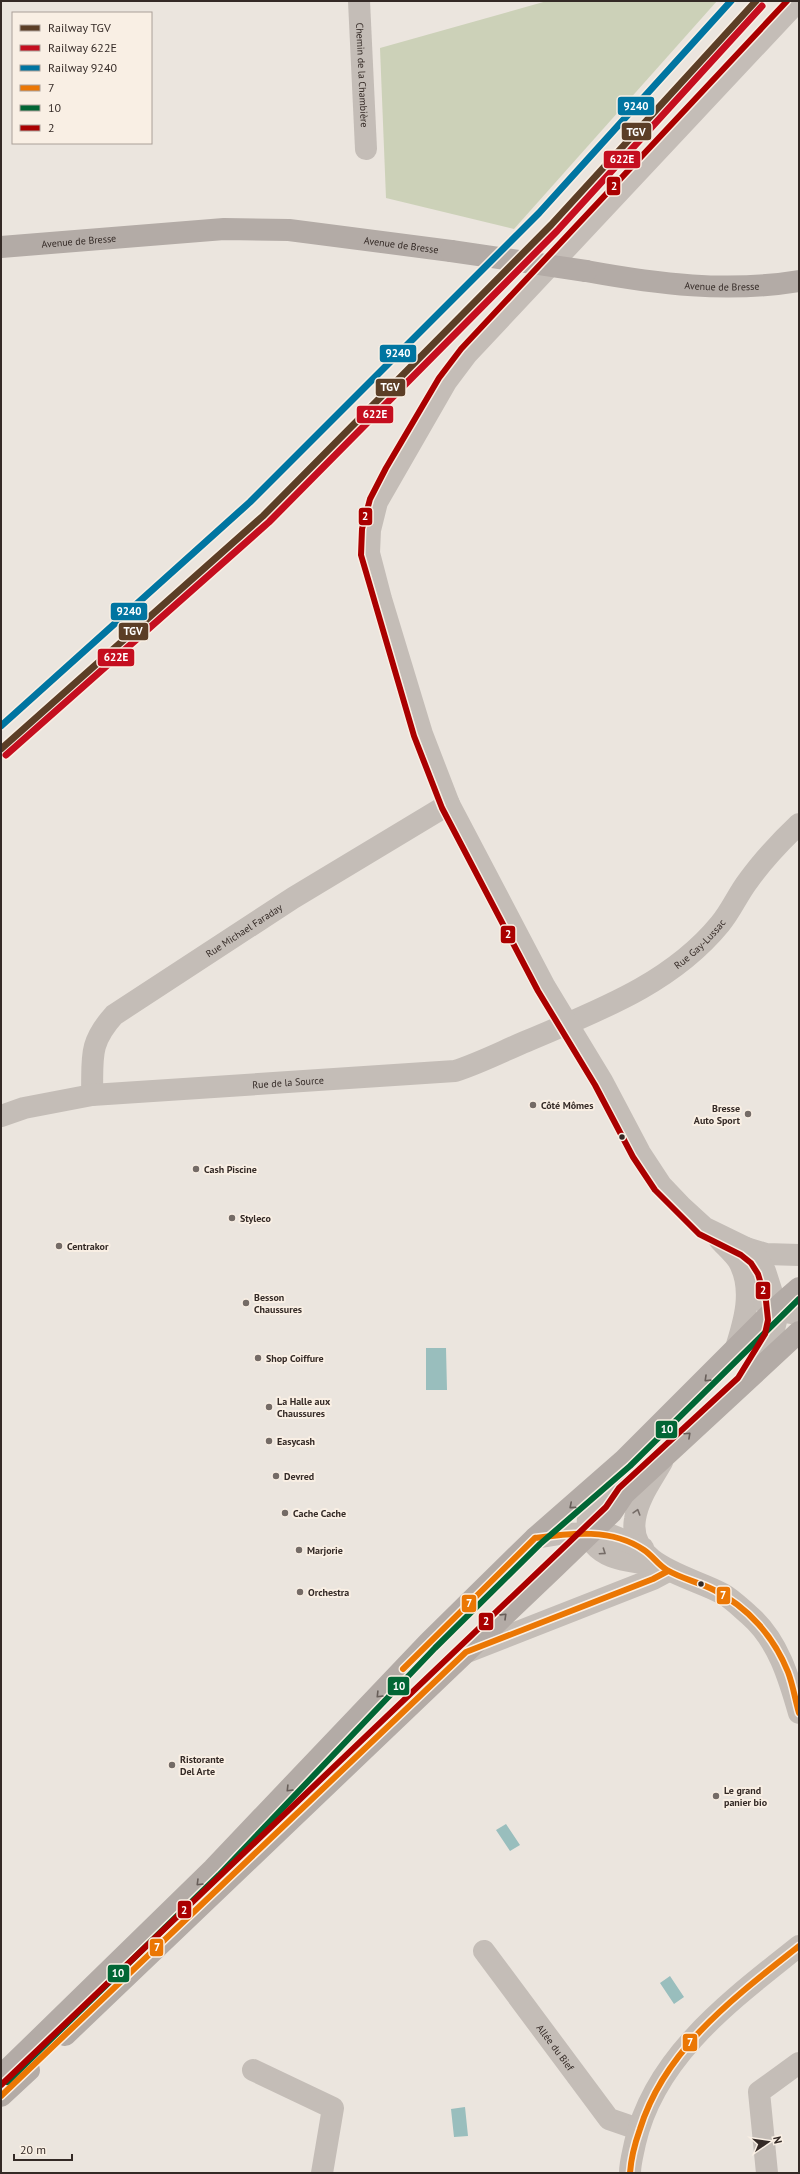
<svg xmlns="http://www.w3.org/2000/svg" width="800" height="2174" font-family="'PT Sans',sans-serif">
  <style>
    .green { fill: #ccd1b8 }
    .water { fill: #99bebd }
    .lines { fill: none; stroke-linecap: round; stroke-linejoin: round }
    .street { stroke: #c4bdb7; stroke-width: 22 }
    .primary { stroke: #b3aba6; stroke-width: 22 }
    .primary-bridge { stroke: #b3aba6; stroke-width: 22 }
    .bus-1-casing { stroke: #f9efe4; stroke-width: 9 }
    .bus-2-casing { stroke: #f9efe4; stroke-width: 9 }
    .bus-3-casing { stroke: #f9efe4; stroke-width: 9 }
    .bus-1 { stroke: #eb7704; stroke-width: 6 }
    .bus-2 { stroke: #016635; stroke-width: 6 }
    .bus-3 { stroke: #a00; stroke-width: 6 }
    .rail-1-casing { stroke: #f9efe4; stroke-width: 10 }
    .rail-2-casing { stroke: #f9efe4; stroke-width: 10 }
    .rail-3-casing { stroke: #f9efe4; stroke-width: 10 }
    .rail-1 { stroke: #5c3e26; stroke-width: 7 }
    .rail-2 { stroke: #c50e1f; stroke-width: 7 }
    .rail-3 { stroke: #0075a1; stroke-width: 7 }
    .oneway { stroke: #675e59 }
    .oneway2 { stroke: #756c67 }
    .poi-dot { fill: #746b66; stroke: #f9efe4; stroke-width: 1.5 }
    .bus-dot { fill: #342a26; stroke: #f9efe4; stroke-width: 1.5 }
    .labels { text-anchor: middle; dominant-baseline: central; stroke-width: 4; stroke-linejoin: round; paint-order: stroke }
    .street-label { font-size: 10px; fill: #342a26; stroke: #f9efe4 }
    .poi-label { font-size: 10px; font-weight: bold; fill: #342a26; stroke: #f9efe4; text-anchor: start }
    .line-badge { stroke: #f9efe4; stroke-width: 1.5 }
    .badge-label { font-size: 11px; text-anchor: middle; font-weight: bold; fill: #fff }
  </style>
  <rect width="100%" height="100%" fill="#ebe5de"/>
  <path class="green" d="M 547,1 L 717,1 L 514,229 L 386,198 L 380,48 Z"/>
  <path class="water" d="M 426,1348 L 446,1348 L 447,1390 L 426,1390 Z
    M 506,1824 L 520,1845 L 510,1851 L 496,1830 Z
    M 670,1976 L 684,1997 L 674,2004 L 660,1983 Z
    M 465,2107 L 468,2136 L 454,2137 L 451,2109 Z"/>
  <g class="lines">
    <g class="street">
      <path id="s1" d="M 359,1 L 366,149"/>
      <path id="s2" d="M 92,1095 C 93,1058 88,1044 114,1015 L 293,898 L 449,804"/>
      <path id="s3" d="M 1,1116 L 24,1108 L 92,1095 L 455,1071 C 480,1063 503,1051 527,1041 C 597,1011 671,984 720,924 C 731,911 738,894 748,881 C 763,860 780,842 799,824"/>
      <path d="M 719,1239 C 725,1246 733,1253 738,1260 C 755,1289 744,1323 735,1351"/>
      <path d="M 746,1248 L 766,1254 L 799,1255"/>
      <path d="M 764,1302 L 779,1311 L 799,1314"/>
      <path d="M 751,1371 L 772,1337 L 776,1321 L 774,1299 L 765,1271 L 757,1258 L 746,1248 L 705,1228 L 681,1206 L 661,1185 L 640,1153 L 602,1081 L 545,987 L 449,804 L 422,734 L 381,599 L 369,553 L 370,530 L 377,502 L 446,382 L 467,354 L 798,1"/>
      <path d="M 662,1462 C 652,1480 638,1498 635,1519 C 627,1566 693,1577 723,1594 C 732,1599 741,1608 749,1615 C 778,1640 789,1678 799,1713"/>
      <path d="M 615,1477 C 609,1488 597,1494 592,1505 C 588,1513 587,1521 588,1529 C 592,1561 634,1562 658,1565"/>
      <path d="M 535,1538 L 560,1534 L 606,1533 L 643,1548"/>
      <path d="M 467,1652 L 653,1579 L 668,1571"/>
      <path id="s4" d="M 484,1951 L 609,2119 L 638,2129"/>
      <path d="M 253,2070 L 333,2108 L 322,2173"/>
      <path d="M 630,2173 C 630,2163 633,2153 635,2143 C 655,2055 733,1999 799,1946"/>
      <path d="M 767,2173 L 759,2092 L 799,2063"/>
    </g>
    <g class="primary">
      <path id="s5" d="M 1,247 L 224,229 L 289,230 L 451,251"/>
      <path id="s6" d="M 586,271 C 657,284 727,293 799,281"/>
      <path d="M 65,2035 L 555,1567 L 612,1512 L 624,1494 L 799,1332"/>
      <path d="M 1,2076 L 213,1869 L 429,1642 L 535,1538 L 624,1460 L 775,1309 L 799,1288"/>
      <path d="M 1,2096 L 29,2070"/>
    </g>
    <path class="primary-bridge" d="M 451,251 L 586,271"/>
    <g class="bus-1-casing">
      <path id="bus-1" d="M 535,1538 C 571,1533 612,1528 644,1550 C 653,1556 658,1565 667,1570 C 682,1579 699,1582 714,1590 C 748,1607 774,1637 788,1672 C 793,1685 795,1699 799,1713
        M 403,1669 L 535,1538
        M 1,2096 L 466,1652 L 653,1579 L 668,1571
        M 630,2173 C 631,2158 635,2143 640,2129 C 665,2048 736,1996 799,1946"/>
    </g>
    <g class="bus-2-casing">
      <path id="bus-2" d="M 7,2082 L 219,1875 L 435,1648 L 540,1544 L 630,1466 L 799,1299"/>
    </g>
    <g class="bus-3-casing">
      <path id="bus-3" d="M 1,2085 L 606,1507 L 619,1488 L 738,1378 L 765,1334 L 768,1320 L 766,1301 L 758,1274 L 751,1263 L 741,1255 L 699,1234 L 655,1190 L 633,1157 L 595,1085 L 538,991 L 442,808 L 414,736 L 361,555 L 362,529 L 370,499 L 386,468 L 439,378 L 461,349 L 787,1"/>
    </g>
    <use href="#bus-1" class="bus-1"/>
    <use href="#bus-2" class="bus-2"/>
    <use href="#bus-3" class="bus-3"/>
    <g class="rail-1-casing">
      <path id="rail-1" d="M 1,749 L 263,516 L 551,225 L 756,1"/>
    </g>
    <g class="rail-2-casing">
      <path id="rail-2" d="M 6,755 L 269,522 L 557,231 L 762,6"/>
    </g>
    <g class="rail-3-casing">
      <path id="rail-3" d="M 1,726 L 250,502 L 539,213 L 731,1"/>
    </g>
    <use href="#rail-1" class="rail-1"/>
    <use href="#rail-2" class="rail-2"/>
    <use href="#rail-3" class="rail-3"/>
  </g>
  <defs><path id="oneway-chevron" d="M-2-3.5L2.5 0L-2 3.5" fill="none" stroke-width="1.6" stroke-linecap="round" stroke-linejoin="round"/></defs>
  <g class="oneway">
    <use href="#oneway-chevron" transform="translate(707 1379) rotate(136)"/>
    <use href="#oneway-chevron" transform="translate(688 1435) rotate(-43)"/>
    <use href="#oneway-chevron" transform="translate(572 1506) rotate(139)"/>
    <use href="#oneway-chevron" transform="translate(504 1616) rotate(-44)"/>
    <use href="#oneway-chevron" transform="translate(379 1695) rotate(134)"/>
    <use href="#oneway-chevron" transform="translate(289 1789) rotate(134)"/>
    <use href="#oneway-chevron" transform="translate(199 1883) rotate(135)"/>
  </g>
  <g class="oneway2">
    <use href="#oneway-chevron" transform="translate(637 1512) rotate(-73)"/>
    <use href="#oneway-chevron" transform="translate(603 1552) rotate(34)"/>
  </g>
  <g class="poi-dot">
    <circle cx="533" cy="1105" r="4"/>
    <circle cx="748" cy="1114" r="4"/>
    <circle cx="196" cy="1169" r="4"/>
    <circle cx="232" cy="1218" r="4"/>
    <circle cx="59" cy="1246" r="4"/>
    <circle cx="246" cy="1303" r="4"/>
    <circle cx="258" cy="1358" r="4"/>
    <circle cx="269" cy="1407" r="4"/>
    <circle cx="269" cy="1441" r="4"/>
    <circle cx="276" cy="1476" r="4"/>
    <circle cx="285" cy="1513" r="4"/>
    <circle cx="299" cy="1550" r="4"/>
    <circle cx="300" cy="1592" r="4"/>
    <circle cx="172" cy="1765" r="4"/>
    <circle cx="716" cy="1796" r="4"/>
  </g>
  <g class="bus-dot">
    <circle cx="622" cy="1137" r="3.5"/>
    <circle cx="701" cy="1584" r="3.5"/>
  </g>
  <g class="labels">
    <g class="street-label">
      <text stroke="none"><textPath href="#s1" startOffset="74">Chemin de la Chambière</textPath></text>
      <text stroke="none"><textPath href="#s5" startOffset="78">Avenue de Bresse</textPath></text>
      <text stroke="none"><textPath href="#s5" startOffset="402">Avenue de Bresse</textPath></text>
      <text stroke="none"><textPath href="#s6" startOffset="137">Avenue de Bresse</textPath></text>
      <text stroke="none"><textPath href="#s2" startOffset="241">Rue Michael Faraday</textPath></text>
      <text stroke="none"><textPath href="#s3" startOffset="735">Rue Gay-Lussac</textPath></text>
      <text stroke="none"><textPath href="#s3" startOffset="290">Rue de la Source</textPath></text>
      <text stroke="none"><textPath href="#s4" startOffset="120">Allée du Bief</textPath></text>
    </g>
    <g class="poi-label">
      <text x="541" y="1105">Côté Mômes</text>
      <text x="740" y="1108" text-anchor="end">Bresse<tspan x="740" dy="12">Auto Sport</tspan></text>
      <text x="204" y="1169">Cash Piscine</text>
      <text x="240" y="1218">Styleco</text>
      <text x="67" y="1246">Centrakor</text>
      <text x="254" y="1297">Besson<tspan x="254" dy="12">Chaussures</tspan></text>
      <text x="266" y="1358">Shop Coiffure</text>
      <text x="277" y="1401">La Halle aux<tspan x="277" dy="12">Chaussures</tspan></text>
      <text x="277" y="1441">Easycash</text>
      <text x="284" y="1476">Devred</text>
      <text x="293" y="1513">Cache Cache</text>
      <text x="307" y="1550">Marjorie</text>
      <text x="308" y="1592">Orchestra</text>
      <text x="180" y="1759">Ristorante<tspan x="180" dy="12">Del Arte</tspan></text>
      <text x="724" y="1790">Le grand<tspan x="724" dy="12">panier bio</tspan></text>
    </g>
  </g>
  <g class="line-badge">
    <rect x="617" y="96" width="38" height="20" rx="4" fill="#0075a1"/>
    <rect x="621" y="122" width="31" height="19" rx="4" fill="#5c3e26"/>
    <rect x="603" y="150" width="38" height="19" rx="4" fill="#c50e1f"/>
    <rect x="606" y="176" width="15" height="20" rx="4" fill="#a00"/>
    <rect x="379" y="344" width="38" height="19" rx="4" fill="#0075a1"/>
    <rect x="375" y="378" width="31" height="19" rx="4" fill="#5c3e26"/>
    <rect x="356" y="405" width="38" height="19" rx="4" fill="#c50e1f"/>
    <rect x="358" y="507" width="15" height="19" rx="4" fill="#a00"/>
    <rect x="110" y="602" width="38" height="19" rx="4" fill="#0075a1"/>
    <rect x="118" y="622" width="31" height="19" rx="4" fill="#5c3e26"/>
    <rect x="97" y="648" width="38" height="19" rx="4" fill="#c50e1f"/>
    <rect x="500" y="925" width="16" height="19" rx="4" fill="#a00"/>
    <rect x="755" y="1281" width="16" height="19" rx="4" fill="#a00"/>
    <rect x="655" y="1420" width="23" height="19" rx="4" fill="#016635"/>
    <rect x="716" y="1586" width="15" height="19" rx="4" fill="#eb7704"/>
    <rect x="461" y="1594" width="16" height="19" rx="4" fill="#eb7704"/>
    <rect x="478" y="1612" width="16" height="19" rx="4" fill="#a00"/>
    <rect x="387" y="1676" width="23" height="20" rx="4" fill="#016635"/>
    <rect x="177" y="1900" width="15" height="19" rx="4" fill="#a00"/>
    <rect x="149" y="1938" width="15" height="19" rx="4" fill="#eb7704"/>
    <rect x="107" y="1964" width="23" height="19" rx="4" fill="#016635"/>
    <rect x="682" y="2033" width="16" height="19" rx="4" fill="#eb7704"/>
  </g>
  <g class="badge-label">
    <text x="636" y="110">9240</text>
    <text x="636" y="136">TGV</text>
    <text x="622" y="163">622E</text>
    <text x="614" y="190">2</text>
    <text x="398" y="357">9240</text>
    <text x="390" y="391">TGV</text>
    <text x="375" y="418">622E</text>
    <text x="365" y="520">2</text>
    <text x="129" y="615">9240</text>
    <text x="133" y="635">TGV</text>
    <text x="116" y="661">622E</text>
    <text x="508" y="938">2</text>
    <text x="763" y="1294">2</text>
    <text x="667" y="1433">10</text>
    <text x="723" y="1599">7</text>
    <text x="469" y="1607">7</text>
    <text x="486" y="1625">2</text>
    <text x="399" y="1690">10</text>
    <text x="184" y="1914">2</text>
    <text x="157" y="1951">7</text>
    <text x="118" y="1977">10</text>
    <text x="690" y="2046">7</text>
  </g>
  <rect width="800" height="2174" fill="none" stroke="#342a26" stroke-width="4"/>
  <rect x="12" y="12" width="140" height="132" fill="#f9efe4" stroke="#aaa098"/>
  <rect x="20" y="25" width="20" height="6" fill="#5c3e26" stroke="#aaa098"/>
  <text x="48" y="32" font-size="12" fill="#342a26">Railway TGV</text>
  <rect x="20" y="45" width="20" height="6" fill="#c50e1f" stroke="#aaa098"/>
  <text x="48" y="52" font-size="12" fill="#342a26">Railway 622E</text>
  <rect x="20" y="65" width="20" height="6" fill="#0075a1" stroke="#aaa098"/>
  <text x="48" y="72" font-size="12" fill="#342a26">Railway 9240</text>
  <rect x="20" y="85" width="20" height="6" fill="#eb7704" stroke="#aaa098"/>
  <text x="48" y="92" font-size="12" fill="#342a26">7</text>
  <rect x="20" y="105" width="20" height="6" fill="#016635" stroke="#aaa098"/>
  <text x="48" y="112" font-size="12" fill="#342a26">10</text>
  <rect x="20" y="125" width="20" height="6" fill="#aa0000" stroke="#aaa098"/>
  <text x="48" y="132" font-size="12" fill="#342a26">2</text>
  <g transform="translate(768 2142) rotate(77)" stroke="#f9efe4" stroke-width="3" paint-order="stroke">
  <path d="M0-3L7 15L0 10L-7 15Z" fill="#342a26"/>
  <text y="-6" font-size="11" font-weight="bold" text-anchor="middle" fill="#342a26">N</text>
  </g>
  <path d="M14 2154v6h58v-6" fill="none" stroke="#342a26" stroke-width="2"/>
  <text x="20" y="2154" font-size="12" fill="#342a26" stroke="#f9efe4" stroke-width="3" paint-order="stroke">20 m</text>
</svg>
